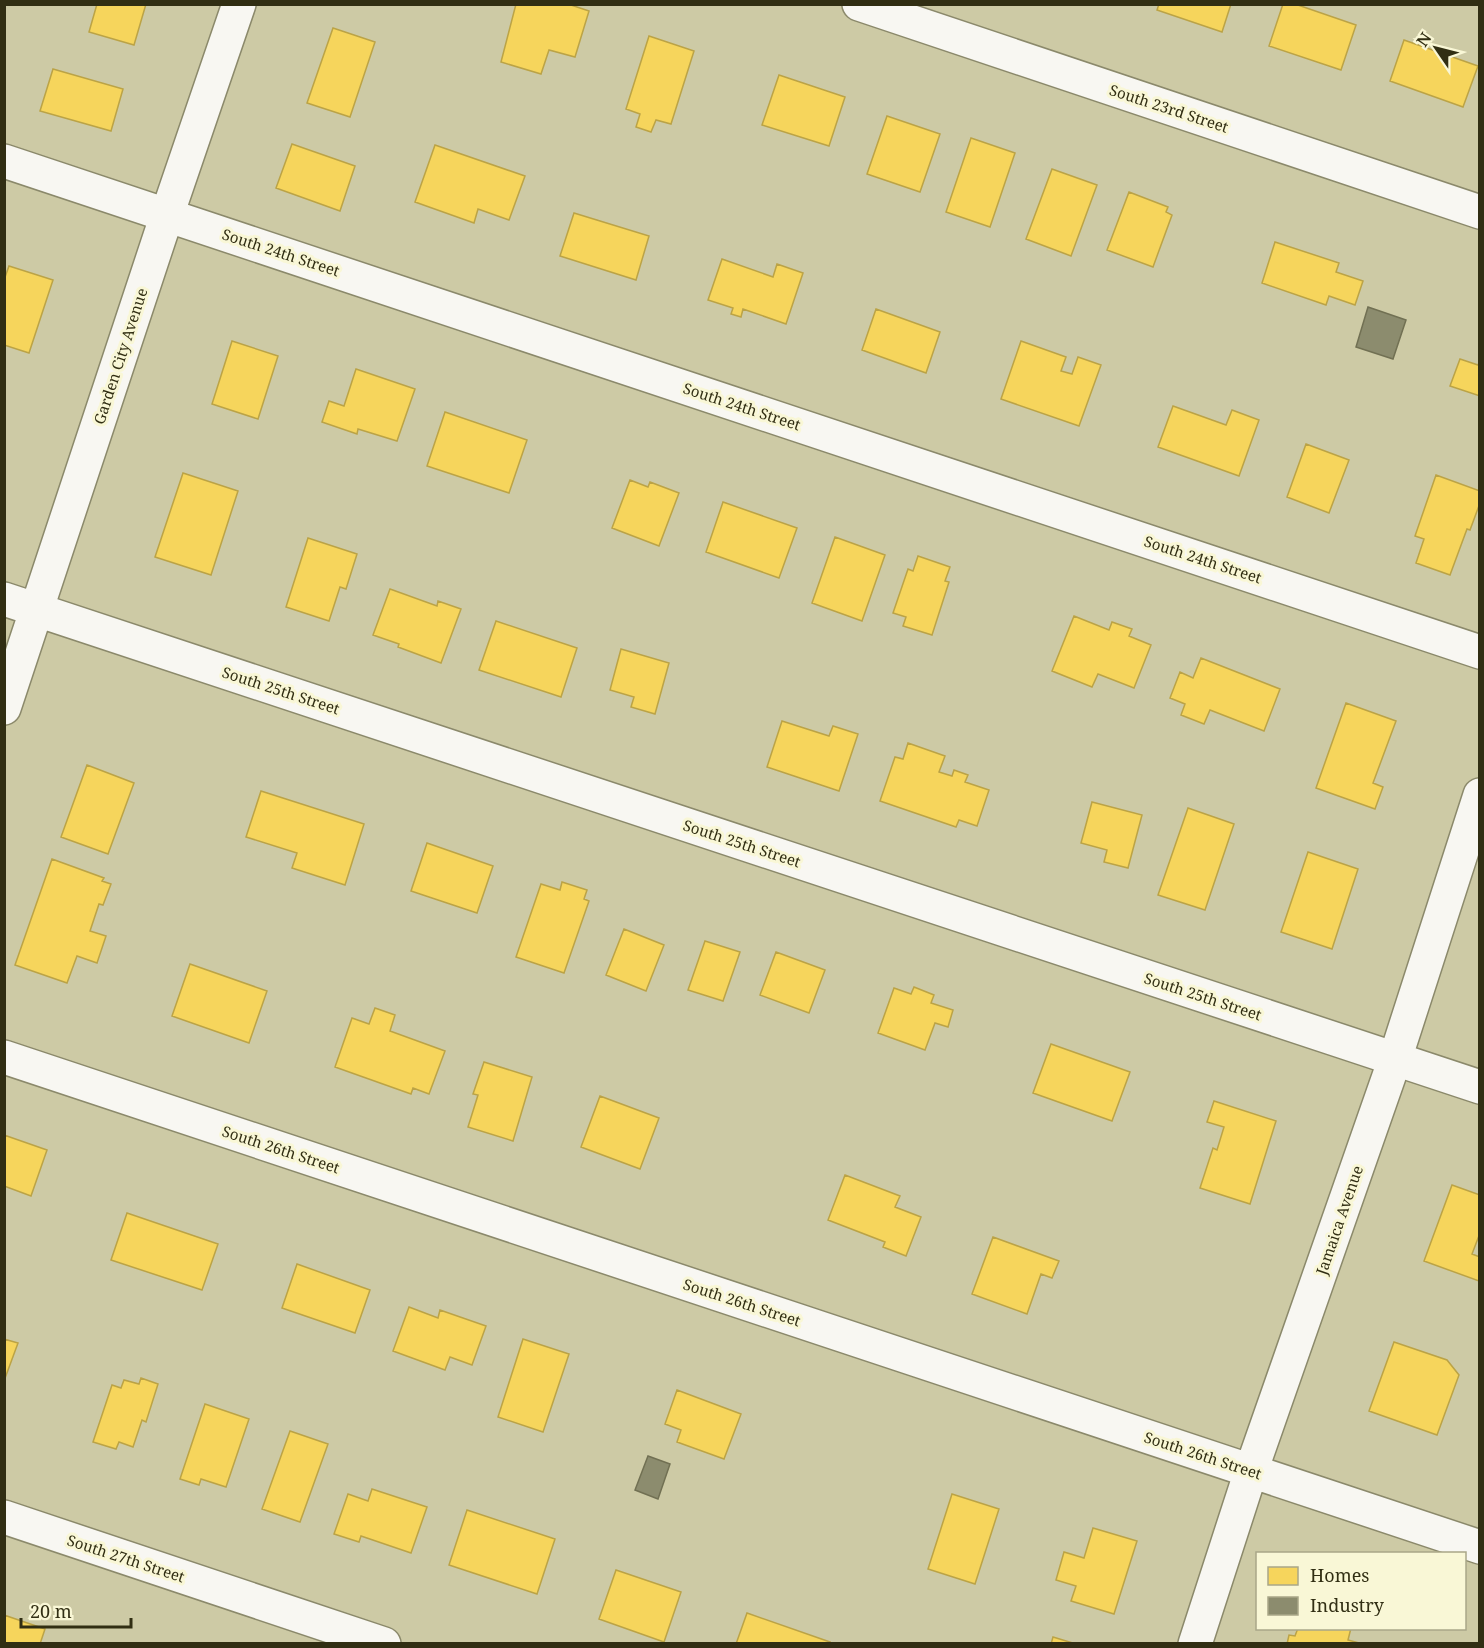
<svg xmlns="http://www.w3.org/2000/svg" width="1484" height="1648" font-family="'Noto Serif',serif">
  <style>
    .homes { fill: #f6d55c; stroke: #bba346; stroke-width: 1.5 }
    .industry { fill: #8c8c6e; stroke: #717053; stroke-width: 1.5 }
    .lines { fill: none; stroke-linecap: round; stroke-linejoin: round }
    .minor-casing { stroke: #8b896b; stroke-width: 36 }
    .minor { stroke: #f8f7f2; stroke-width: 33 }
    .labels { text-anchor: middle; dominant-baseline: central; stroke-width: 6; stroke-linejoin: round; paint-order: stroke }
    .street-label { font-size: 15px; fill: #312e13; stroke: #f9f7d6 }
  </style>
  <rect width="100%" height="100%" fill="#cdcaa5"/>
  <path class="homes" d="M 97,4 L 146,4 L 134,45 L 89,32 Z
    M 516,4 L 568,4 L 589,11 L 575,57 L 549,50 L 541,74 L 501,62 Z
    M 1159,4 L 1231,4 L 1222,32 L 1157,10 Z
    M 1283,4 L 1295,4 L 1356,25 L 1341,70 L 1269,46 Z
    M 333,28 L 375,42 L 350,117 L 307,103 Z
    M 649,36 L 694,51 L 671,124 L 656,120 L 651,132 L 636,127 L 640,114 L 626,109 Z
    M 1404,40 L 1478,66 L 1463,107 L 1390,81 Z
    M 53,69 L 123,89 L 111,131 L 40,111 Z
    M 779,75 L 845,97 L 829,146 L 762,125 Z
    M 887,116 L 940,134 L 920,192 L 867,174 Z
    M 971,138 L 1015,153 L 990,227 L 946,212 Z
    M 292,144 L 355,166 L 340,211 L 276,188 Z
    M 435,145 L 525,176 L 509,220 L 478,209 L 474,223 L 415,202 Z
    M 1052,169 L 1097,185 L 1071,256 L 1026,239 Z
    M 1129,192 L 1168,207 L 1166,212 L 1172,215 L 1153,267 L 1107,250 Z
    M 574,213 L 649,236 L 636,280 L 560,256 Z
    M 1275,242 L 1339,263 L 1336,272 L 1363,281 L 1355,305 L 1329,296 L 1326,305 L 1262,283 Z
    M 722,259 L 773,277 L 777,264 L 803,273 L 786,324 L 743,309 L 741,317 L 731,314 L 733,308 L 708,300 Z
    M 9,266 L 53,280 L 29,353 L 4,345 L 4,280 Z
    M 876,309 L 940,332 L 926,373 L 862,350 Z
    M 232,341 L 278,356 L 258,419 L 212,404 Z
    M 1021,341 L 1066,357 L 1061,371 L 1072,374 L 1078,357 L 1101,365 L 1079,426 L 1001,399 Z
    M 1460,359 L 1478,365 L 1480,360 L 1480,396 L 1450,386 Z
    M 356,369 L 415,389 L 397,441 L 358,429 L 357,434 L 322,422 L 329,401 L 344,406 Z
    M 1173,406 L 1226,425 L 1232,410 L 1259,420 L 1239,476 L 1158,447 Z
    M 445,412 L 527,440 L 509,493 L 427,466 Z
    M 1306,444 L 1349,460 L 1329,513 L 1287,497 Z
    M 183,473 L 238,491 L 211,575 L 155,557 Z
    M 1436,475 L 1480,491 L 1480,503 L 1470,530 L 1467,529 L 1450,575 L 1416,563 L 1424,539 L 1415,536 Z
    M 630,480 L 648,487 L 650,482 L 679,493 L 659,546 L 612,528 Z
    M 723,502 L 797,528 L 779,578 L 706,552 Z
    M 835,537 L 885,555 L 862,621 L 812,603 Z
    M 308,538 L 357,554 L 346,589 L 340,587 L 329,621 L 286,607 Z
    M 918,556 L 950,567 L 945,581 L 949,582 L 932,635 L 903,626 L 906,617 L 893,613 L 908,569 L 913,571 Z
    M 390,589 L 437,606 L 438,601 L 461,609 L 441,663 L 398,647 L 399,644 L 373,635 Z
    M 1074,616 L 1109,630 L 1112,622 L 1132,629 L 1129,636 L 1151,645 L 1134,688 L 1098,674 L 1092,687 L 1052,671 Z
    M 496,621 L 577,648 L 561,697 L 479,670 Z
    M 621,649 L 669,663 L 655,714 L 631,707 L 634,697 L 610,690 Z
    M 1201,658 L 1280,689 L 1264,731 L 1210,710 L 1204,724 L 1181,715 L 1185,704 L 1170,698 L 1180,672 L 1193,678 Z
    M 1346,703 L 1396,721 L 1373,783 L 1383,787 L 1375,809 L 1316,788 Z
    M 782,721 L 829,736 L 833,726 L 858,734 L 839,791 L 767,767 Z
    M 908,743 L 945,756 L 939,772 L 952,776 L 954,770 L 968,775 L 965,782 L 989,790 L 977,826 L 959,820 L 956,827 L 880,801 L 895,757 L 903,759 Z
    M 87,765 L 134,783 L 108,854 L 61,837 Z
    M 261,791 L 364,824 L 345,885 L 292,868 L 297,853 L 246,837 Z
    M 1092,802 L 1142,815 L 1128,868 L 1104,862 L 1107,850 L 1081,843 Z
    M 1188,808 L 1234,824 L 1205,910 L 1158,895 Z
    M 427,843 L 493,866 L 477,913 L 411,891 Z
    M 1308,852 L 1358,869 L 1332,949 L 1281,932 Z
    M 52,859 L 104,878 L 102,881 L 111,884 L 103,905 L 99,904 L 90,931 L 106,936 L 97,963 L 77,956 L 67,983 L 15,965 Z
    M 562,882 L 587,890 L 584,899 L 589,901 L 564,973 L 516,957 L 541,884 L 560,890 Z
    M 624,929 L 664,945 L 646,991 L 606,975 Z
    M 705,941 L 740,952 L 723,1001 L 688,990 Z
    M 776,952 L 825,970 L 809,1013 L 760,995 Z
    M 190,964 L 267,991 L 249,1043 L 172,1016 Z
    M 914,987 L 934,995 L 931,1003 L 953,1010 L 948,1027 L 935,1023 L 925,1050 L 878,1033 L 894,988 L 911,994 Z
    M 375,1008 L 395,1015 L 390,1031 L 445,1051 L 429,1094 L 413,1088 L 411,1094 L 335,1067 L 352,1018 L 369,1024 Z
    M 1051,1044 L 1130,1072 L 1112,1121 L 1033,1093 Z
    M 484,1062 L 532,1077 L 513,1141 L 468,1127 L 478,1095 L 473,1094 Z
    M 600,1096 L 659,1118 L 640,1169 L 581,1147 Z
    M 1214,1101 L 1276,1121 L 1250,1204 L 1200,1188 L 1213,1148 L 1217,1150 L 1224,1127 L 1207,1122 Z
    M 4,1135 L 47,1150 L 31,1196 L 4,1186 Z
    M 845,1175 L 900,1196 L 895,1207 L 921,1217 L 906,1256 L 883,1247 L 885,1242 L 828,1220 Z
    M 1452,1185 L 1480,1195 L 1480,1233 L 1472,1254 L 1480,1257 L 1479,1281 L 1424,1261 Z
    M 127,1213 L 218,1244 L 202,1290 L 111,1260 Z
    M 993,1237 L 1059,1261 L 1052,1278 L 1041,1274 L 1027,1314 L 972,1294 Z
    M 297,1264 L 370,1290 L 355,1333 L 282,1308 Z
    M 409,1307 L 438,1318 L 440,1310 L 486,1326 L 472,1365 L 450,1357 L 445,1370 L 393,1351 Z
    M 4,1339 L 18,1343 L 4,1381 Z
    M 523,1339 L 569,1354 L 543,1432 L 498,1417 Z
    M 1394,1342 L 1447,1360 L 1459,1375 L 1437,1435 L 1369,1411 Z
    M 141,1378 L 158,1384 L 146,1422 L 142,1420 L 133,1447 L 119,1442 L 116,1449 L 93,1442 L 112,1385 L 121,1388 L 124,1380 L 139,1384 Z
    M 677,1390 L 741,1414 L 724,1459 L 677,1442 L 681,1430 L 665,1424 Z
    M 205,1404 L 249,1419 L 226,1487 L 201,1479 L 199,1485 L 180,1479 Z
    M 290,1431 L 328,1444 L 300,1522 L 262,1509 Z
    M 372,1489 L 427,1507 L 411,1553 L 361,1536 L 359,1542 L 334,1534 L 348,1494 L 368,1501 Z
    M 952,1494 L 999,1509 L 975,1584 L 928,1569 Z
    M 467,1510 L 555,1539 L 537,1594 L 449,1565 Z
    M 1093,1528 L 1137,1541 L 1114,1614 L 1071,1601 L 1076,1586 L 1056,1580 L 1064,1552 L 1084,1558 Z
    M 616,1570 L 681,1592 L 664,1642 L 599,1619 Z
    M 747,1613 L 830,1642 L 829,1644 L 736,1644 Z
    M 4,1615 L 45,1629 L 40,1644 L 4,1644 Z
    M 1298,1628 L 1351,1628 L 1348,1640 L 1359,1643 L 1287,1644 L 1289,1635 L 1295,1636 Z
    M 1053,1637 L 1076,1644 L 1051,1644 Z"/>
  <path class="industry" d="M 1368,307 L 1406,320 L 1393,359 L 1356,347 Z
    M 648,1456 L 670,1464 L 658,1499 L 635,1490 Z"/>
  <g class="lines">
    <g class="minor-casing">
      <path id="minor" d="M 859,4 L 1480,212
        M 4,161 L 1480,652
        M 4,599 L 1480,1087
        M 4,708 L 167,215 L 239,4
        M 4,1057 L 1480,1547
        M 4,1517 L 384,1644
        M 1195,1644 L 1251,1471 L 1395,1059 L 1480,795"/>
    </g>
    <use href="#minor" class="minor"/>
  </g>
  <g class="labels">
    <g class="street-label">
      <text transform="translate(1169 108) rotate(18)">South 23rd Street</text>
      <text transform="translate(281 252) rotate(18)">South 24th Street</text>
      <text transform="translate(120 356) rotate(-72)">Garden City Avenue</text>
      <text transform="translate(742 406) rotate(18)">South 24th Street</text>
      <text transform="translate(1203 559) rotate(18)">South 24th Street</text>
      <text transform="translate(281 690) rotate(18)">South 25th Street</text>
      <text transform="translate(742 843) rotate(18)">South 25th Street</text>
      <text transform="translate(1203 996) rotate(18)">South 25th Street</text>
      <text transform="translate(281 1149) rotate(18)">South 26th Street</text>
      <text transform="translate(1339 1220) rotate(-71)">Jamaica Avenue</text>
      <text transform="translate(742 1302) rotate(18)">South 26th Street</text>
      <text transform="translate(1203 1455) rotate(18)">South 26th Street</text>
      <text transform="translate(126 1558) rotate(18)">South 27th Street</text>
    </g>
  </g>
  <rect width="1484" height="1648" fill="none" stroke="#312e13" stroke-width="12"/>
  <rect x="1256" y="1552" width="210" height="78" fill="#f9f7d6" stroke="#a9a788" stroke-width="1.5"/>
  <rect x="1268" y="1567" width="30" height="18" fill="#f6d55c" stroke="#a9a788" stroke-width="1.5"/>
  <text x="1310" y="1582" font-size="18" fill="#312e13">Homes</text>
  <rect x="1268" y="1597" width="30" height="18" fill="#8c8c6e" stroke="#a9a788" stroke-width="1.5"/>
  <text x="1310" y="1612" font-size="18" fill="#312e13">Industry</text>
  <g transform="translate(1436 48) rotate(305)" stroke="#f9f7d6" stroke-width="4.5" paint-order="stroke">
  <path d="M0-4.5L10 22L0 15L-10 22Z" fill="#312e13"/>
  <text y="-9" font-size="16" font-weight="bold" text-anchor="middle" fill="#312e13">N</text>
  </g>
  <path d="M21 1618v9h110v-9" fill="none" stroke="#312e13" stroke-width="3"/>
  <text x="30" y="1618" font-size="18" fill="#312e13" stroke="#f9f7d6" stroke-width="4.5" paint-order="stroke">20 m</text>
</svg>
